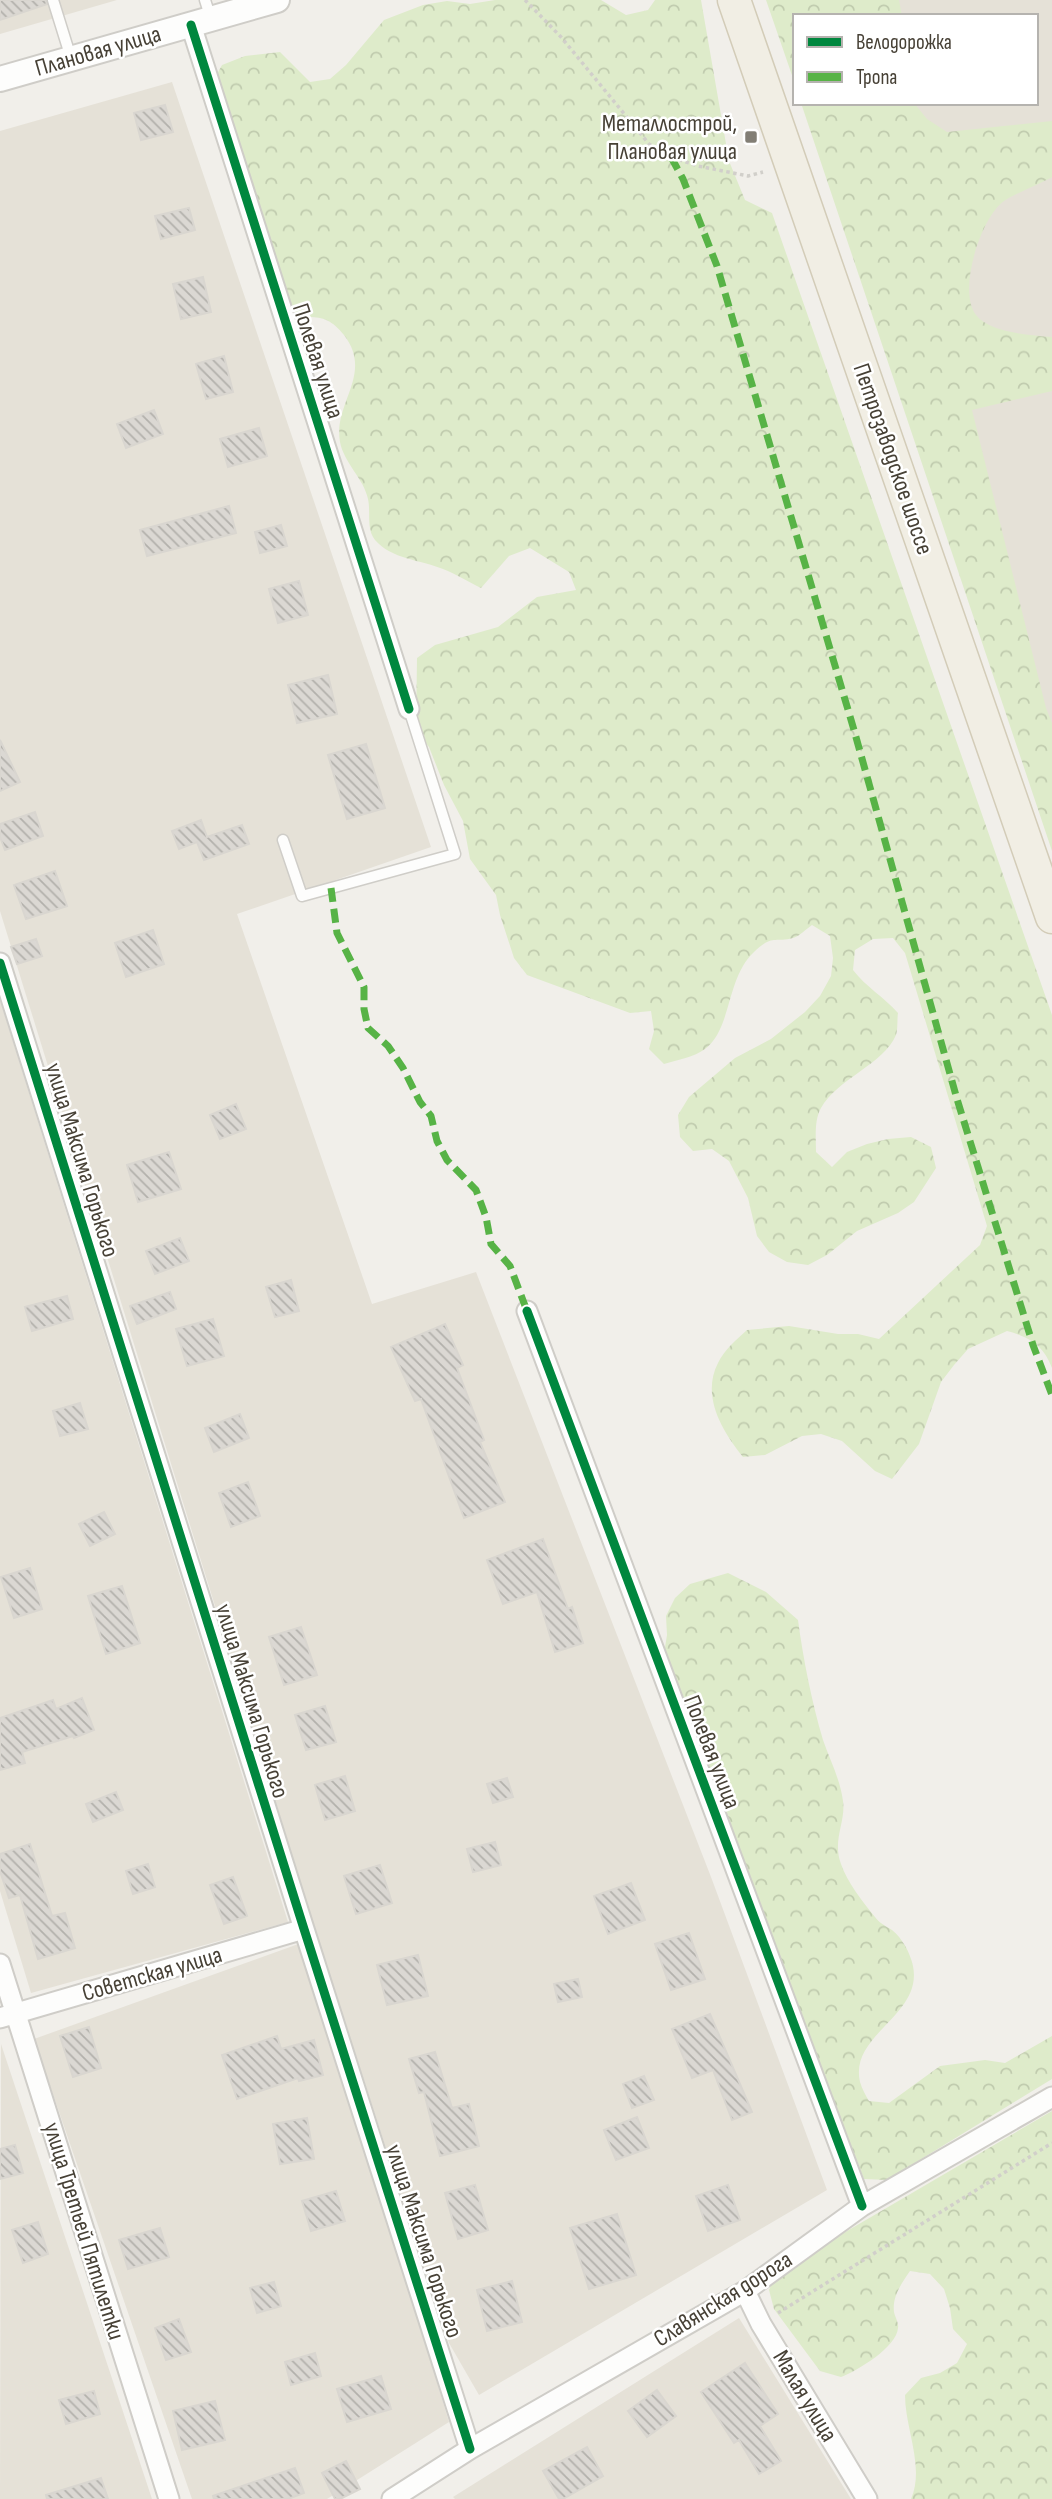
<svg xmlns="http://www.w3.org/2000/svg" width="1052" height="2499" font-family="'Sofia Sans Condensed',sans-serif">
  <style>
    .residential { fill: #e5e1d7 }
    .forest { fill: url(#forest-crowns) }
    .building { fill: url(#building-back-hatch); stroke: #d9d6d0; stroke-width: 2 }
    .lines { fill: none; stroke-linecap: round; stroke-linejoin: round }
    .service-casing { stroke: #cfcdc8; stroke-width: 13 }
    .minor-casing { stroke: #cfcdc8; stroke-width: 23 }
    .tertiary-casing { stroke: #cfcdc8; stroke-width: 28 }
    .primary-casing { stroke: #d3ccb8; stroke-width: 35 }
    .path { stroke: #d1cfca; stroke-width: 3.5; stroke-dasharray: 3.5 3.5; stroke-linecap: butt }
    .service { stroke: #fdfdfc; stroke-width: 10 }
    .minor { stroke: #fdfdfc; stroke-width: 19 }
    .tertiary { stroke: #fdfdfc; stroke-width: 24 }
    .primary { stroke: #f1eee4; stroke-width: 32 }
    .quiet { stroke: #57b346; stroke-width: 7; stroke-dasharray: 14 7; stroke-linecap: butt }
    .cycleway-casing { stroke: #fff; stroke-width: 13 }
    .cycleway { stroke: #00873e; stroke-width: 9 }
    .poi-dot { fill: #827e75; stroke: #fff; stroke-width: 2.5 }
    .labels { text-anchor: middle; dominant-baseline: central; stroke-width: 5; stroke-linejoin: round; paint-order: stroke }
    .street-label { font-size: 24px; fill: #474136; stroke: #fff }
    .poi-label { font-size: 24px; fill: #474136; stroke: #fff; text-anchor: end }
  </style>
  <defs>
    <pattern id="forest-crowns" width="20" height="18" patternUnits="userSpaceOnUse" patternTransform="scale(1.75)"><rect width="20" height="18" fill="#deebca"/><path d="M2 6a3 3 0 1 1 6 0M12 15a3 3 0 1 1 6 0" fill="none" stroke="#c0cbae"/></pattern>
    <pattern id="building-back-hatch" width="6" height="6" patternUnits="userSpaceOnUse" patternTransform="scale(1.75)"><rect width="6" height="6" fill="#dbd8d3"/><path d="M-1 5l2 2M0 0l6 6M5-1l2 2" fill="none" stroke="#b3b1ac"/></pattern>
  </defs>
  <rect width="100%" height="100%" fill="#f1efea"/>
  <path class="residential" d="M 0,0 L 117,0 L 0,34 Z
    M 829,0 L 1052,0 L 1052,780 L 857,103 L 1036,103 L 1036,16 L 834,16 Z
    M 172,82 L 431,847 L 237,914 L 372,1304 L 476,1272 L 711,1877 L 827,2190 L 479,2395 L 449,2343 L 315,1929 L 0,911 L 0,131 Z
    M 0,1000 L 288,1922 L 31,1993 L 0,1891 Z
    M 304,1942 L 449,2422 L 327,2499 L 192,2499 L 34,2039 Z
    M 1,2044 L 152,2499 L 0,2499 Z
    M 739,2318 L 851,2499 L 455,2499 L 453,2497 Z"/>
  <path class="forest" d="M 495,0 L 601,0 L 626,15 L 648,10 L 655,0 L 701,0 L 729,161 L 745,200 L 772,213 L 1052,1015 L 1052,1368 C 1044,1346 1030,1337 1007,1331 L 968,1349 L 954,1365 L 941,1382 L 919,1444 L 892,1479 L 875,1471 L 842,1441 L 821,1434 L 802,1436 L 765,1455 L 743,1457 C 722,1431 701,1396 718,1363 C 724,1350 737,1339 747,1330 L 789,1326 L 838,1334 L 858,1334 L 879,1339 L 980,1245 L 987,1226 L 905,953 L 893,938 L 873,939 L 855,950 L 853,970 C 866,987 884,997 898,1013 C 897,1019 898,1029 896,1035 C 884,1064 837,1079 821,1108 C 814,1120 816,1138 816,1152 L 832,1167 L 847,1152 L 867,1144 L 888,1139 L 911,1137 L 931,1147 L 936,1168 L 914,1202 L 898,1213 L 857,1231 L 827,1255 L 808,1265 L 787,1262 L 769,1252 L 757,1236 L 748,1198 L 729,1161 L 712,1149 L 693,1151 L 680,1137 L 678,1115 L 689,1097 L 735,1058 L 771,1039 L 805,1012 L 820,996 L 831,976 L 833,958 L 830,936 L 812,925 C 806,929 800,936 793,938 C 773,943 773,934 754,952 C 726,978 732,1029 705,1049 C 694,1057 678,1060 664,1064 L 649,1049 L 654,1031 L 651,1011 L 630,1013 L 527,975 L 514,958 L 500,915 L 496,895 L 470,859 L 463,821 L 444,785 L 429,747 L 416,731 L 417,658 L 435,645 L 498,627 L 537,597 L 576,590 L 569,572 L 530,548 L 509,556 L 481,588 C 469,582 456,574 443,569 C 421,560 391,559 375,540 C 366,529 371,512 368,499 C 364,479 344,463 340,442 C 333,403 374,374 344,335 C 328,315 316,316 292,318 L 212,83 L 222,65 L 245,56 L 280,52 L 310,82 L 330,79 L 346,65 L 384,20 L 423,5 L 447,1 L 470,4 Z
    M 766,0 L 899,0 L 902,16 L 795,16 L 795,84 Z
    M 801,103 L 914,103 L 927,119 L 947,132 L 1052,121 L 1052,177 C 1038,185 1016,193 1004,201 C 981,217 957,291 976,315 C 990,333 1031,335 1052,337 L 1052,391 L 972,410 L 1046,708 L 1052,723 L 1052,851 Z
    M 728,1573 L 766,1592 L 798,1620 C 803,1658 812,1703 823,1740 C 830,1760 840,1779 843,1801 C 846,1822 832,1840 841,1864 C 847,1882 863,1902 875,1917 C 879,1923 886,1926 892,1930 C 903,1939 910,1953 913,1966 C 923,2016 849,2034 860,2082 C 862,2089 866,2096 869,2101 L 889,2103 L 940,2066 L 985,2060 L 1005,2063 L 1052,2036 L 1052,2079 L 887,2180 L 864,2179 L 663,1660 L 667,1635 L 666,1616 L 675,1598 L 690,1584 Z
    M 1052,2111 L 1052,2499 L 911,2499 C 925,2467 905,2429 905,2395 L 921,2378 L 940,2373 L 957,2363 L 967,2344 L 953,2329 L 950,2308 L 944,2289 L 930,2274 L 910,2271 C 902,2283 892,2296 894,2312 C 895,2317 899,2323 898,2328 C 897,2347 857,2371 841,2377 L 820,2371 L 774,2309 L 769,2290 L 777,2272 Z"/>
  <path class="building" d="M 0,0 L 46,0 L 47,4 L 0,20 Z
    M 165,105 L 173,132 L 141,140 L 134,113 Z
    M 189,208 L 195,230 L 161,239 L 155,216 Z
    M 203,277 L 211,312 L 181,319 L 173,284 Z
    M 224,356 L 233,392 L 206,399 L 196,364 Z
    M 154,410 L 163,434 L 126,448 L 117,424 Z
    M 259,428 L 267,456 L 228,467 L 220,439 Z
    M 229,506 L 236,533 L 147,556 L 140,530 Z
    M 281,525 L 287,546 L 260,553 L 255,532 Z
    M 299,581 L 308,615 L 278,623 L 269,589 Z
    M 328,675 L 337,714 L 297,723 L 288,685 Z
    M 0,740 L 20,782 L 0,791 Z
    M 366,744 L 385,808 L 347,819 L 328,755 Z
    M 35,812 L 43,836 L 5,850 L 0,837 L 0,824 Z
    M 201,820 L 207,837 L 242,825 L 249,844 L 204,860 L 197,842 L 179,849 L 172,831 Z
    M 55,871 L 67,906 L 26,919 L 14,885 Z
    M 153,930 L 164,964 L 126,977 L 115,943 Z
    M 36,939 L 42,956 L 17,964 L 11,947 Z
    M 236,1104 L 246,1129 L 220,1139 L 210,1115 Z
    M 169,1152 L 181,1189 L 138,1202 L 127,1165 Z
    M 180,1238 L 189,1261 L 155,1274 L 146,1251 Z
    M 291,1280 L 299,1311 L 275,1317 L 266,1287 Z
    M 170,1292 L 176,1309 L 137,1324 L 130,1306 Z
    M 67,1296 L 73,1319 L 32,1331 L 25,1307 Z
    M 213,1319 L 224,1356 L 187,1366 L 176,1329 Z
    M 445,1324 L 463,1365 L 457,1368 L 484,1440 L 480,1442 L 505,1502 L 464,1518 L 421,1399 L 415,1401 L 391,1347 Z
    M 80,1403 L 88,1429 L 60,1436 L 53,1411 Z
    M 240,1414 L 249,1438 L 214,1452 L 205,1428 Z
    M 248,1482 L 260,1516 L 231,1527 L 219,1493 Z
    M 104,1512 L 115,1534 L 90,1546 L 79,1524 Z
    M 543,1539 L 568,1609 L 572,1607 L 583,1643 L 555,1652 L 537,1592 L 503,1604 L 487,1560 Z
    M 30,1568 L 42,1609 L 14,1618 L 1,1577 Z
    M 122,1586 L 140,1643 L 106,1654 L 88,1596 Z
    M 301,1627 L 317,1675 L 284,1685 L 269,1637 Z
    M 82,1698 L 94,1730 L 74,1738 L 73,1736 L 22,1752 L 25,1763 L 0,1770 L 0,1718 L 53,1700 L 56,1709 Z
    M 325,1706 L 336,1742 L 306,1750 L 295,1715 Z
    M 345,1776 L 355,1811 L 325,1820 L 315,1785 Z
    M 507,1778 L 513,1797 L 493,1803 L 487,1784 Z
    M 116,1792 L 123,1810 L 93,1822 L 86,1804 Z
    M 495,1842 L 501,1865 L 473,1872 L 467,1849 Z
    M 30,1844 L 52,1916 L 65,1913 L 75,1948 L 38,1959 L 20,1895 L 9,1898 L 0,1871 L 0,1854 Z
    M 148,1864 L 155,1887 L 133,1894 L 126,1871 Z
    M 380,1865 L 392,1903 L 356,1914 L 344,1876 Z
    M 233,1877 L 247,1916 L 224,1924 L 210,1885 Z
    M 631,1883 L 645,1920 L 608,1934 L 594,1896 Z
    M 689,1933 L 705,1979 L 671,1990 L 655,1944 Z
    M 418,1955 L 428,1996 L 387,2005 L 377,1965 Z
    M 578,1979 L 582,1997 L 558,2002 L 554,1984 Z
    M 710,2014 L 752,2112 L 732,2120 L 713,2070 L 692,2078 L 672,2029 Z
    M 89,2027 L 101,2068 L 73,2077 L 60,2036 Z
    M 277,2036 L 281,2049 L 314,2040 L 323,2075 L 299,2081 L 298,2078 L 237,2099 L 222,2055 Z
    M 435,2052 L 452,2108 L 469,2104 L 479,2146 L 440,2156 L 424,2092 L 419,2093 L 409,2059 Z
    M 644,2076 L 654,2100 L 632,2108 L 623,2084 Z
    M 637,2117 L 649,2148 L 616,2160 L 604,2130 Z
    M 307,2118 L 314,2159 L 280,2164 L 273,2124 Z
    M 15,2145 L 23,2173 L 0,2179 L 0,2149 Z
    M 475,2185 L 488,2230 L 458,2239 L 445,2193 Z
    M 728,2185 L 740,2220 L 708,2231 L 696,2196 Z
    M 336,2191 L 345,2221 L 311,2231 L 302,2201 Z
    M 617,2214 L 636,2275 L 589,2289 L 570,2228 Z
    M 38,2222 L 48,2254 L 23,2263 L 12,2230 Z
    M 160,2228 L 169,2257 L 128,2269 L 119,2240 Z
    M 512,2281 L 522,2322 L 487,2331 L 477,2290 Z
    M 274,2282 L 281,2306 L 257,2313 L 250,2288 Z
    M 179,2319 L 191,2352 L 166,2360 L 155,2328 Z
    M 315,2353 L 321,2376 L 291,2385 L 285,2362 Z
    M 745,2363 L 778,2414 L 760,2426 L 781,2461 L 759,2474 L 739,2440 L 734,2443 L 701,2392 Z
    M 381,2376 L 391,2409 L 347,2422 L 337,2389 Z
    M 657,2390 L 676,2416 L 647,2437 L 628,2411 Z
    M 94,2391 L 100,2414 L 66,2424 L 59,2400 Z
    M 215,2401 L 225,2440 L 182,2450 L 173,2411 Z
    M 587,2447 L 603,2476 L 563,2499 L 559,2499 L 543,2471 Z
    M 346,2461 L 360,2489 L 340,2499 L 335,2499 L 322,2473 Z
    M 295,2468 L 304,2493 L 288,2499 L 214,2499 L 213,2496 Z
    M 101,2478 L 108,2499 L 47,2499 L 46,2495 Z"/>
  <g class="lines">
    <g class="service-casing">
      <path id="service" d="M 53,0 L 71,58
        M 205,0 L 211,19
        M 283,840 L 302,896 L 455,854 L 409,709"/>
    </g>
    <g class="minor-casing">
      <path id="minor" d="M 191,25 L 409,709
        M 0,963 L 304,1929 L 470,2449
        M 527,1311 L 862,2206
        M 0,1964 L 169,2499
        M 0,2018 L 304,1929
        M 745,2291 L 761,2324 L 867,2499
        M 392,2499 L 470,2449 L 745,2291 L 862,2206 L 1052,2097"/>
    </g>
    <g class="tertiary-casing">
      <path id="tertiary" d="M 0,79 L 277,0"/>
    </g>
    <g class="primary-casing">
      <path id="primary" d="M 734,0 L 1052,917"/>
    </g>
    <path class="path" d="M 525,0 L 561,37 L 649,144 L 671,157 L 698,166 L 748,176 L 763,172
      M 778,2313 L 1052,2143"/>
    <use href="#service" class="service"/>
    <use href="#minor" class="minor"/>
    <use href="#tertiary" class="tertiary"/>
    <use href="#primary" class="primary"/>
    <path class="quiet" d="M 671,157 L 683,179 L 717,266 L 854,730 L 957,1099 L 1033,1345 L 1052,1395
      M 331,888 L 337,933 L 364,987 L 364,1009 L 368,1028 L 388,1046 L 403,1068 L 420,1102 L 431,1116 L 437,1141 L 447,1160 L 476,1190 L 486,1217 L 491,1244 L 510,1266 L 527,1311"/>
    <g class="cycleway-casing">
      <path id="cycleway" d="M 191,25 L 409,709
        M 0,963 L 304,1929 L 470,2449
        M 527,1311 L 862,2206"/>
    </g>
    <use href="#cycleway" class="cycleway"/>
  </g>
  <rect class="poi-dot" x="744" y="130" width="14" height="14" rx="3.5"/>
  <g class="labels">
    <g class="street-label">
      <text transform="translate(98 51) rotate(-16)">Плановая улица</text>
      <text transform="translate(318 361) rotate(72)">Полевая улица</text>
      <text transform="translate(893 459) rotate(71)">Петрозаводское шоссе</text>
      <text transform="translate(82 1160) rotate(73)">улица Максима Горького</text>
      <text transform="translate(252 1701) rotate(73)">улица Максима Горького</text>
      <text transform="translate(712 1752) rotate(69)">Полевая улица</text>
      <text transform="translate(152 1974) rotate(-16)">Советская улица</text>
      <text transform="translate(84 2231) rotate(73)">улица Третьей Пятилетки</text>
      <text transform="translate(424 2241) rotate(72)">улица Максима Горького</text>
      <text transform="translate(723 2299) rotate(-32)">Славянская дорога</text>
      <text transform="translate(805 2396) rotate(59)">Малая улица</text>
    </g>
    <g class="poi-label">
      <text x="737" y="123">Металлострой,<tspan x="737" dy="28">Плановая улица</tspan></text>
    </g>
  </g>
  <rect x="793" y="14" width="245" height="91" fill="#ffffff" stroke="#b5b3af" stroke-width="2"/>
  <rect x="807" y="37" width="35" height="10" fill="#00873e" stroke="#b5b3af" stroke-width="2"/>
  <text x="856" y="49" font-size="21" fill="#474136">Велодорожка</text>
  <rect x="807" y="72" width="35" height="10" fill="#57b346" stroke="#b5b3af" stroke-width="2"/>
  <text x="856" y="84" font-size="21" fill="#474136">Тропа</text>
</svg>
